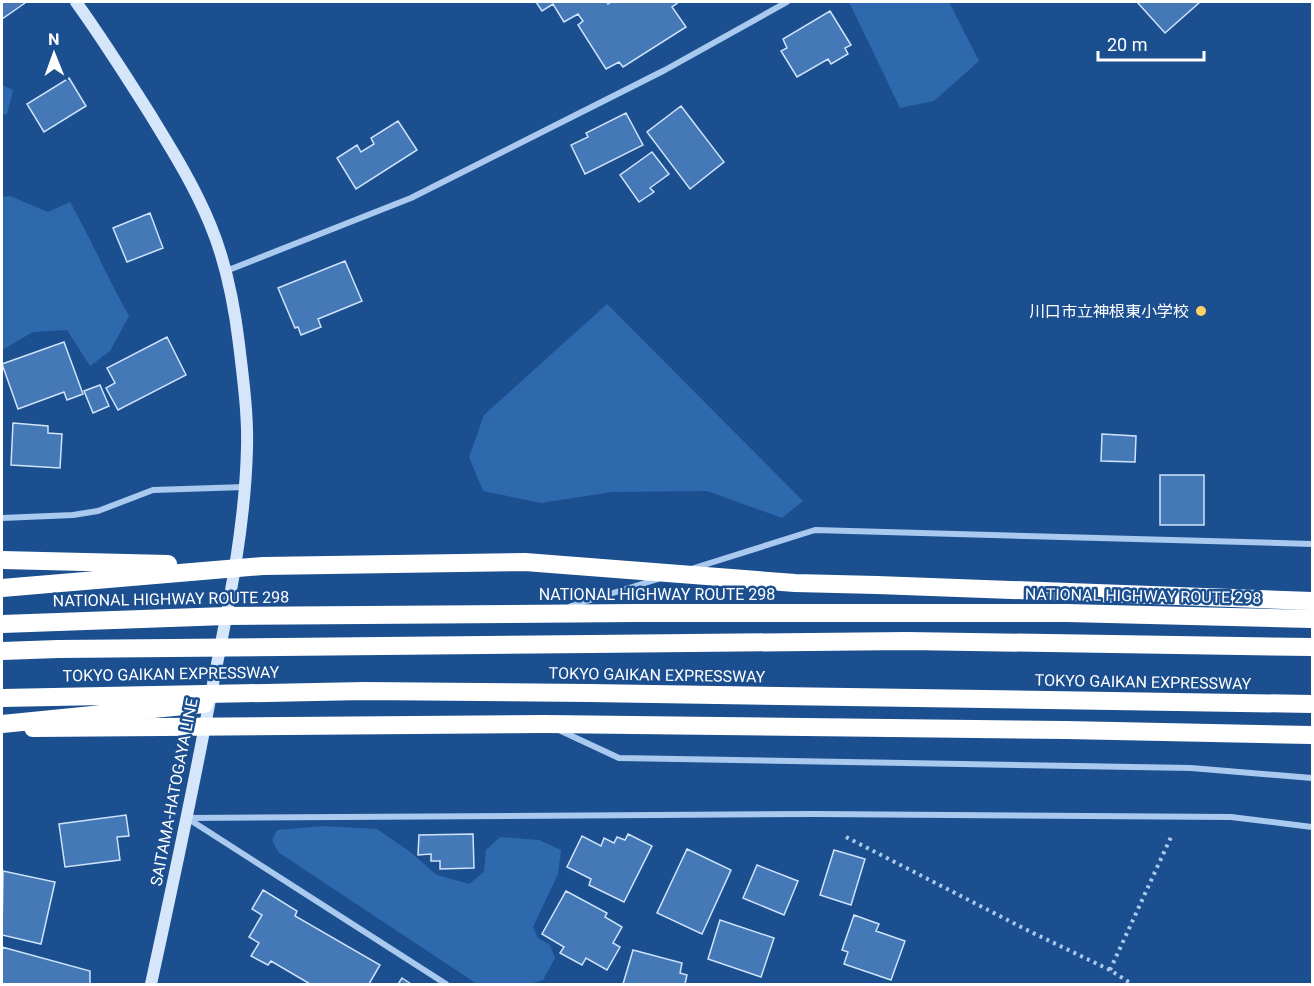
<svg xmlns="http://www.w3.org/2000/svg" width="1314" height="986" font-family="Roboto,'Noto Sans JP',sans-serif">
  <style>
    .green { fill: #2e69ad }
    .building { fill: #4478b7; stroke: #cfe3fa; stroke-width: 1.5 }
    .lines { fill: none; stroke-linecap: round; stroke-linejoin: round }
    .path { stroke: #a9c9ee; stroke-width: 4; stroke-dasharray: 3 4.5; stroke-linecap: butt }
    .street { stroke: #a9c9ee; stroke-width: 6 }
    .secondary { stroke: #d6e6fa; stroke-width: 12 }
    .highway { stroke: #fff; stroke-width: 18 }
    .highway-bridge { stroke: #fff; stroke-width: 18 }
    .poi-dot { fill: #ffd166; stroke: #1b4f8f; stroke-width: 2 }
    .labels { text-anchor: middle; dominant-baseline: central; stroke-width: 5; stroke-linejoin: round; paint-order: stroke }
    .poi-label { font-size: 16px; fill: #fff; stroke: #1b4f8f; text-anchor: end }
    .street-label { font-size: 16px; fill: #fff; stroke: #1b4f8f }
  </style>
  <rect width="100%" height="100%" fill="#1b4f8f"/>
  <path class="green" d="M 849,2 L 949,2 L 979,61 L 934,101 L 900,108 Z
    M 2,85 L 13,90 L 7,114 L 2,115 Z
    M 10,196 L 48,212 L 70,202 C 91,239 108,279 129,316 L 110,351 L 90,366 L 67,330 L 33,332 L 2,350 L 2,197 Z
    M 607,304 L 803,501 L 782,518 L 707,491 L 612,492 L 541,503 L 483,491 L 469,457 L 484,415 Z
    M 323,826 L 377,829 L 409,851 L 437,875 L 469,884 L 484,872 L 486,850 L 500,837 L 539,840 L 561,850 L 558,874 L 533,927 L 538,938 L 550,945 L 555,958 L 543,980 L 529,984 L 477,984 L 278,852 L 272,840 L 277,830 Z"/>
  <path class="building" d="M 2,2 L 24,2 L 25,3 L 2,19 Z
    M 536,2 L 607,2 L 608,4 L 611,2 L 679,2 L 672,7 L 686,27 L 623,67 L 619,62 L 606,69 L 578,25 L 583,21 L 578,14 L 564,22 L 553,4 L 542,11 Z
    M 1137,2 L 1200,2 L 1165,33 Z
    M 830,11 L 851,45 L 845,48 L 848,54 L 831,64 L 828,59 L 797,77 L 781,51 L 787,48 L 783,39 Z
    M 69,78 L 86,106 L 44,132 L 27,104 Z
    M 681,106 L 724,162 L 690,189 L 647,132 Z
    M 626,113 L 643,145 L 585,174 L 571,145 L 588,137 L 586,133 Z
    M 398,121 L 417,150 L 356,189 L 337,158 L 357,145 L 361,152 L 374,144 L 371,138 Z
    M 652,152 L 669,174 L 650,188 L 654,192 L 639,202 L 620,175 Z
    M 150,213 L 163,248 L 127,262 L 113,228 Z
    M 345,261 L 362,301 L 318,319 L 321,327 L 301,335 L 298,327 L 295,328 L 278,288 Z
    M 167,337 L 186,375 L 118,410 L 106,388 L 115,383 L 107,368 Z
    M 64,342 L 83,394 L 67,400 L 64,392 L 18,409 L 2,364 Z
    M 100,385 L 109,406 L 93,413 L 84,391 Z
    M 13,423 L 48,426 L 48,433 L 62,434 L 60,468 L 11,465 Z
    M 1102,434 L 1136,436 L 1135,462 L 1101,461 Z
    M 1160,475 L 1204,475 L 1204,525 L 1160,525 Z
    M 126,815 L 129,836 L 117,837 L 120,860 L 65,867 L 59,824 Z
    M 473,834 L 474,868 L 440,869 L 440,861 L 431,861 L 431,854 L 418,855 L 419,835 Z
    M 628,834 L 652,846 L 624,902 L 589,885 L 591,879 L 567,867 L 582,836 L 601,846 L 604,838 L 614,843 L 617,837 L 625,840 Z
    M 687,849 L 731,870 L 702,934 L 657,913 Z
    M 834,850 L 865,859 L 851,905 L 820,895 Z
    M 757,865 L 798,881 L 784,915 L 743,898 Z
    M 3,871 L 55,882 L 41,944 L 2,935 Z
    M 263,890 L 297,911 L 295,916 L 380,965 L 369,984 L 310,984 L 271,961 L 268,965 L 251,956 L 259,943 L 249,937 L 262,915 L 252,909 Z
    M 566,891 L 607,913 L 605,917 L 622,927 L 613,943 L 620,947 L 607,970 L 586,958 L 582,965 L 560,953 L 564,947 L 542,934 Z
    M 854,915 L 879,924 L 876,931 L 905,941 L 891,980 L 844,964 L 848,952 L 842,950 Z
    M 720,920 L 774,938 L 761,977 L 708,959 Z
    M 2,947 L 90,971 L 90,984 L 2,984 Z
    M 633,950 L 682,963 L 680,973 L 687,975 L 685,984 L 623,984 Z
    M 402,978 L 411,984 L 398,984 Z"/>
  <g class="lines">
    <path class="path" d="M 846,837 L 1029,931 L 1110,970 L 1132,984
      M 1110,970 L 1171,837"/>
    <path class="street" d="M 226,271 L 411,198 L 665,70 L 787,2
      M 2,518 L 73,515 L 98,511 L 153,490 L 245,487
      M 691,569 L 815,530 L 1312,544
      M 571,606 L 658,579
      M 561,731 L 619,758 L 1191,768 L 1312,778
      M 187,818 L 814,814 L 1231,817 L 1312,827
      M 187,818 L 446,984"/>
    <path class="secondary" d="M 76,2 C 102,38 126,76 150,114 C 172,150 194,185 210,224 C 226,262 234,303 239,344 C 243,378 248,414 247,448 C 245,531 227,613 211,694 C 193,791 172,888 151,984"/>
    <path class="highway" d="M 877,585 L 1312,601
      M 2,624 L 226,616 L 636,613 L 1067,613 L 1312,619
      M 591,644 L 907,641 L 1312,647
      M 589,693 L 1312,704
      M 33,728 L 545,724 L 1066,730 L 1312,735"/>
    <path class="highway-bridge" d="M 2,560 L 168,564
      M 2,588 L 263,566 L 525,562 L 795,583 L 877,585
      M 2,651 L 58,649 L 591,644
      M 2,698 L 364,691 L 589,693
      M 2,724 L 204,704"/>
  </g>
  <circle class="poi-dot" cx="1201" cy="311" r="6"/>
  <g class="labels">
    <g class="poi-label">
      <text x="1189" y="311">川口市立神根東小学校</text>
    </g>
    <g class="street-label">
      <text x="657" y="594">NATIONAL HIGHWAY ROUTE 298</text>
      <text transform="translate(1143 596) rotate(1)">NATIONAL HIGHWAY ROUTE 298</text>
      <text transform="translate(171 599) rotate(-1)">NATIONAL HIGHWAY ROUTE 298</text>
      <text transform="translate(171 674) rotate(-1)">TOKYO GAIKAN EXPRESSWAY</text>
      <text transform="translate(657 675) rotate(1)">TOKYO GAIKAN EXPRESSWAY</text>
      <text transform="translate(1143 682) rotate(1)">TOKYO GAIKAN EXPRESSWAY</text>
      <text transform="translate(174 792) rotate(-79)">SAITAMA-HATOGAYA LINE</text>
    </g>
  </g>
  <rect width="1314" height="986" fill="none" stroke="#ffffff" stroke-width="6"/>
  <g transform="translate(54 54) rotate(359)" stroke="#1b4f8f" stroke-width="4.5" paint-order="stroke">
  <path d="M0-4.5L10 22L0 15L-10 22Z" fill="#ffffff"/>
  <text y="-9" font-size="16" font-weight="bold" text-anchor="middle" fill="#ffffff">N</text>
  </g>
  <path d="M1098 51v9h106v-9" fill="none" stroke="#ffffff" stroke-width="3"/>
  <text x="1107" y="51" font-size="18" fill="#ffffff" stroke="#1b4f8f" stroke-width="4.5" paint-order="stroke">20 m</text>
</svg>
